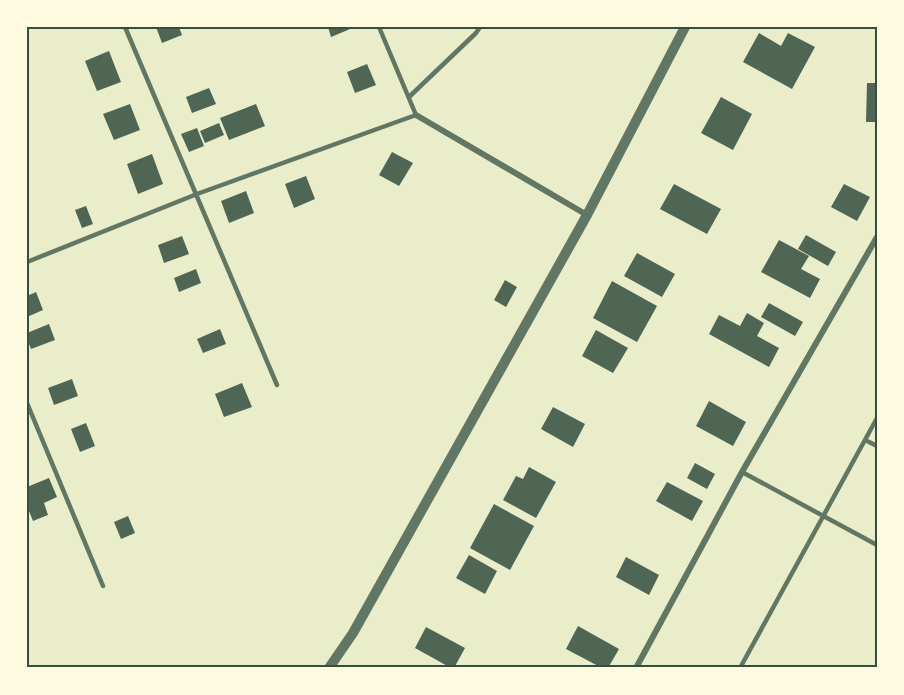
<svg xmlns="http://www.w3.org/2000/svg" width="904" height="695" font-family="'PT Sans',sans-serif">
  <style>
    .building { fill: #4f6655 }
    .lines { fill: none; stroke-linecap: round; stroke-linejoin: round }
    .service { stroke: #617663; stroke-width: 4.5 }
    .minor { stroke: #617663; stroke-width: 6 }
    .tertiary { stroke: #617663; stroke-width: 10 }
    .neatline { fill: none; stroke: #344e41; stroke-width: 2 }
  </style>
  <rect width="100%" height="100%" fill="#e9edc9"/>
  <path class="building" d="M 156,27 L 179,27 L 182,35 L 162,43 Z
    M 328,27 L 355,27 L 331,37 Z
    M 759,33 L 781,46 L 788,33 L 815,47 L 792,89 L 743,62 Z
    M 109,51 L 121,82 L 97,91 L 85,61 Z
    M 367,64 L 376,85 L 355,93 L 347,72 Z
    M 867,83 L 877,83 L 877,122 L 866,122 Z
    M 209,88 L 216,104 L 192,113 L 186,97 Z
    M 721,97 L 752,114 L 733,150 L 701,133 Z
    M 130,104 L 140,130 L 114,140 L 103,114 Z
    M 256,104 L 265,126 L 229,140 L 220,118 Z
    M 219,123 L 224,135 L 205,143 L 200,131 Z
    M 197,128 L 204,146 L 189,152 L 181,134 Z
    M 392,152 L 413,163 L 399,186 L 379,175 Z
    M 152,154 L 163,184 L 138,194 L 127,164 Z
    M 306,176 L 315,199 L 294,208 L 285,184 Z
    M 674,184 L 721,209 L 707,234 L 660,209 Z
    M 844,184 L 870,197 L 857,221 L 831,207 Z
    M 246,191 L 254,213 L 229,223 L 221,201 Z
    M 86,206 L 93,224 L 82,228 L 75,210 Z
    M 806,235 L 836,252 L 828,266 L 798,249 Z
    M 182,236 L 189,254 L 164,263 L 158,245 Z
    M 779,240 L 809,256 L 801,269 L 820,279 L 810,298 L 761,272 Z
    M 637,253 L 675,274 L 662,297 L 624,276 Z
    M 196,269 L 201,283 L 179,292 L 174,278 Z
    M 505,280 L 517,287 L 506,307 L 494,300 Z
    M 612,281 L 657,306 L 637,342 L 593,318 Z
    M 36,292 L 43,310 L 27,317 L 27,296 Z
    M 769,303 L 803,322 L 795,336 L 761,317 Z
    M 747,313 L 764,323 L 757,336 L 779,348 L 769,367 L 709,334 L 719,315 L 740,326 Z
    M 49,324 L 55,340 L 31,349 L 27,339 L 27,333 Z
    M 220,329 L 226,344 L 203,353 L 197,339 Z
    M 596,330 L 628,348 L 613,373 L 582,356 Z
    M 72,379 L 78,396 L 54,405 L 48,388 Z
    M 242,383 L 252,407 L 224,417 L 215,394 Z
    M 709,401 L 746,422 L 733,446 L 696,426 Z
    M 553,407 L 585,424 L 573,447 L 541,429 Z
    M 86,423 L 95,446 L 80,452 L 71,429 Z
    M 695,463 L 715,474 L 707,489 L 687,478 Z
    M 529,467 L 556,482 L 536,518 L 503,500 L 516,476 L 523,479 Z
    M 49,478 L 57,497 L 44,503 L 48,515 L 33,521 L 27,506 L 27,487 Z
    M 667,482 L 703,501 L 692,521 L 656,501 Z
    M 494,504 L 534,526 L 510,570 L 470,548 Z
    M 128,516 L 135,533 L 121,539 L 114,522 Z
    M 469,555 L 497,571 L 485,594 L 456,578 Z
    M 626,557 L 659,575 L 649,595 L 616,577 Z
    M 578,626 L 619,649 L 608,668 L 602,668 L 566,649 Z
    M 426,627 L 465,648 L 454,668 L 451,668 L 415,648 Z"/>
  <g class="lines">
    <path class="service" d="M 125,27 L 277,385
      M 409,97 L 476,33 L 480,27
      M 27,262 L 197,194 L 416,115 L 379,27
      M 27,403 L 103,586
      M 865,440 L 877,446
      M 742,472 L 877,545
      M 740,668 L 877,418"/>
    <path class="minor" d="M 416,115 L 587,215
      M 636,668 L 742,472 L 877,237"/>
    <path class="tertiary" d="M 329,668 L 353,633 L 587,215 L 685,27"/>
  </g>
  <rect width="904" height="695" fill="none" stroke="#fefae0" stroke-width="57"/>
  <rect x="28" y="28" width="848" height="638" class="neatline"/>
</svg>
